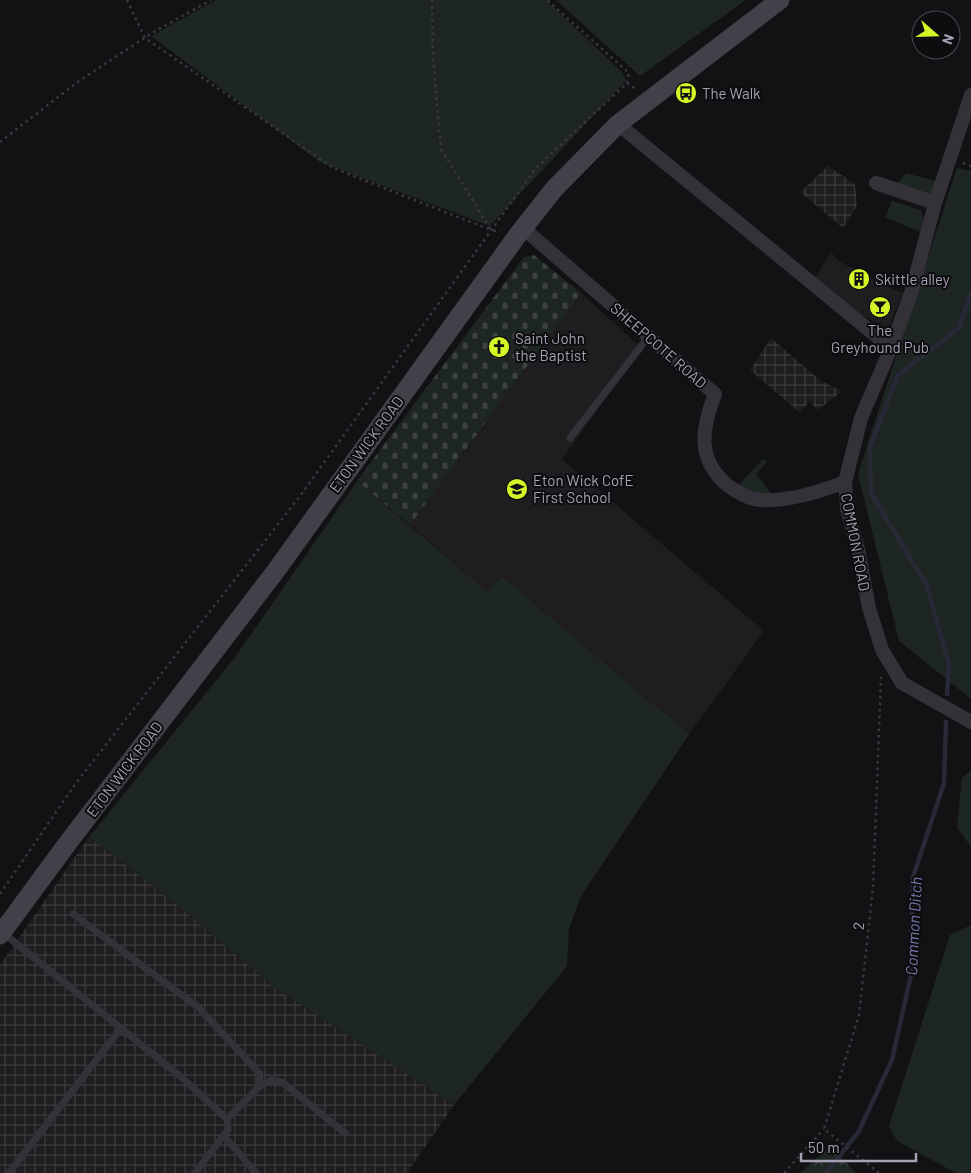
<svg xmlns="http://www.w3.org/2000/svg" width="971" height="1173" font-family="Barlow,sans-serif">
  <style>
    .built { fill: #1f1d20 }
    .industrial { fill: url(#industrial-grid) }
    .green { fill: #1e2623 }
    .forest { fill: url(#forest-crowns) }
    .cemetery { fill: url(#cemetery-stones) }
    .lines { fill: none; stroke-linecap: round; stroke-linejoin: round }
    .stream { stroke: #282937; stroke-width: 4.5 }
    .path { stroke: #3a383f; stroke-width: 2.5; stroke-dasharray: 2.5 4; stroke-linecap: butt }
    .service { stroke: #343238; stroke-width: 7 }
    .minor { stroke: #343238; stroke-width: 14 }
    .secondary { stroke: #424048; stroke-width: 19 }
    .labels { text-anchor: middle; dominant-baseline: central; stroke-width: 4; stroke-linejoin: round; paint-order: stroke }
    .poi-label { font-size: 15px; fill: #a6a2b4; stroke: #0d0c0e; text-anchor: start }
    .street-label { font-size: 15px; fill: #a6a2b4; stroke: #0d0c0e }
    .water-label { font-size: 16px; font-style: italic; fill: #787ab0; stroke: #0d0c0e }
  </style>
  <defs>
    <pattern id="industrial-grid" width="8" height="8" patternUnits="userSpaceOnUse" patternTransform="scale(1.25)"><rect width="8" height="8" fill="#1f1d20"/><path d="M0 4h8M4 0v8" fill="none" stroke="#3d3b3e"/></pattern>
    <pattern id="forest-crowns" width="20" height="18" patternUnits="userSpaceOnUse" patternTransform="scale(1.25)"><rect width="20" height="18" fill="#1e2623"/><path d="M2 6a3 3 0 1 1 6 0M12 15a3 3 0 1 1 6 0" fill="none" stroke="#3c4241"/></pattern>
    <pattern id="cemetery-stones" width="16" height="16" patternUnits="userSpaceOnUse" patternTransform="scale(1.25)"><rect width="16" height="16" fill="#1e2623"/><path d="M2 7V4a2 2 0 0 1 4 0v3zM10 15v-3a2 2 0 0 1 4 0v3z" fill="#3c4241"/></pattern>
  </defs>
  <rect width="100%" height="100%" fill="#121113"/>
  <path class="built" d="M 831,252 L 839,261 L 876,281 L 897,291 L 903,292 L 888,329 L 860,314 L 813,281 Z
    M 581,293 L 636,343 L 644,353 L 640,352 L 562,459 L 764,631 L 690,733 L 653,704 L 502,576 L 488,592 L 410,525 Z"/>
  <path class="industrial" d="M 828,166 L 855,184 L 857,206 L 843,228 L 800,192 Z
    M 771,338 L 821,381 L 842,391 L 818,410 L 809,401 L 800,413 L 750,370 Z
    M 89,837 L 179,906 L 274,987 L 454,1105 L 407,1173 L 0,1173 L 0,965 Z"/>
  <path class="green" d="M 216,0 L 546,0 L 623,73 L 626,81 L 490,226 L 320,162 L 151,36 Z
    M 556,0 L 746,0 L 640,76 Z
    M 957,168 L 971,171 L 971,699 L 899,641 L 858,474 Z
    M 906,173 L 935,181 L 932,192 L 922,199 L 895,186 Z
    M 892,201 L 921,210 L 924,220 L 920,232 L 885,217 Z
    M 763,459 L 767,462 L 756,474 L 772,494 L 771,498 L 736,488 Z
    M 357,481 L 488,592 L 502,576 L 653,704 L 690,733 L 581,896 L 569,929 L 567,966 L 454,1105 L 274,987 L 179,906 L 89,837 L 236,656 Z
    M 971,770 L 971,847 L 957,827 L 962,778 Z
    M 971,925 L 971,1173 L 956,1173 L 897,1141 L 889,1126 L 950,935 Z"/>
  <path class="forest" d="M 827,1149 L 835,1151 L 856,1173 L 800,1173 Z"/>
  <path class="cemetery" d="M 534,255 L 581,293 L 410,525 L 357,481 L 524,257 Z"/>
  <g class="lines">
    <path class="stream" d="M 947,694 L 949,665 L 927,586 L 871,493 L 870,447 L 898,375 L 959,328 L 971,292
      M 826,1173 L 859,1131 L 892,1060 L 911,975 L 913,877 L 944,783 L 946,722"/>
    <path class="path" d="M 127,0 L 145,38 L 333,168 L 491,230
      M 432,0 L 433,58 L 441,149 L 491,230 L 500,232
      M 627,83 L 636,89
      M 0,142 L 79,81 L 152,33 L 211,0
      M 963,163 L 971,166
      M 0,894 L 76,783 L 300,496 L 536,168 L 627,83 L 629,73 L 547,0
      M 784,1173 L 824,1129
      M 879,1173 L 824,1129 L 859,1015 L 873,888 L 881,677"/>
    <path class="service" d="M 570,438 L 649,336
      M 73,914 L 199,1008 L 260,1074 L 259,1087
      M 2,932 L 180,1076 L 227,1119 L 228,1130 L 195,1173
      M 227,1119 L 259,1087 L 271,1080 L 282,1082 L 345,1133
      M 224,1136 L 256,1173
      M 9,1173 L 121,1028"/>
    <path class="minor" d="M 971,95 L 935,203 L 912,290 L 891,348 L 861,418 L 845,482 L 847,509 L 858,549 L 869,608 L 882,650 L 902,683 L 971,722
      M 618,124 L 891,348
      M 876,183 L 935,203
      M 523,228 L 715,394 C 702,428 696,458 727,485 C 734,490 745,497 754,499 C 782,504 819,492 845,482"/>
    <path class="secondary" d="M 0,935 L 67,844 L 275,572 L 517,236 L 554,189 L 618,124 L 780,0"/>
  </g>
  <defs>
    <g id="bus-disc" transform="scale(1.125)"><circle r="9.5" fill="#d4f527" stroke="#0d0c0e"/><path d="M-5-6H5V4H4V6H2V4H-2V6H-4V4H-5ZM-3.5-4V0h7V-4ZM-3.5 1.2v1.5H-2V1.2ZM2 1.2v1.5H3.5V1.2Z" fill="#111"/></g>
    <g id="building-disc" transform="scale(1.125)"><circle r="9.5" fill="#d4f527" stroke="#0d0c0e"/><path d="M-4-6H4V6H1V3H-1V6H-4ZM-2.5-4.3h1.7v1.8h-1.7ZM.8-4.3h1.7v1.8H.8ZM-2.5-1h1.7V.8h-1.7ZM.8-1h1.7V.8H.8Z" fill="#111"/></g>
    <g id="bar-disc" transform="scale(1.125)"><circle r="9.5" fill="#d4f527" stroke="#0d0c0e"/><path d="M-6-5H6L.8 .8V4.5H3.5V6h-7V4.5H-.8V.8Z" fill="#111"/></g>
    <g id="church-disc" transform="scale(1.125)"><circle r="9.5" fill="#d4f527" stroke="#0d0c0e"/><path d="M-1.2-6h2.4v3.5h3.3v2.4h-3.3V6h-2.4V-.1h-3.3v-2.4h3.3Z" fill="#111"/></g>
    <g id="school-disc" transform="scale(1.125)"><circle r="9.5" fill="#d4f527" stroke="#0d0c0e"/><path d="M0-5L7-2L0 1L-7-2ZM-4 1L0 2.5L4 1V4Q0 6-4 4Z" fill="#111"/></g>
  </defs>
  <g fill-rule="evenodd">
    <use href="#bus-disc" x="686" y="93"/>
    <use href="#building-disc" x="859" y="279"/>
    <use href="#bar-disc" x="880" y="307"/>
    <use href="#church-disc" x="499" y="347"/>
    <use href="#school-disc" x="517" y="489"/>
  </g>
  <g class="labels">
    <g class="poi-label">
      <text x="702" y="93">The Walk</text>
      <text x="875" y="279">Skittle alley</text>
      <text x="880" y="330" text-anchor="middle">The<tspan x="880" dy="17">Greyhound Pub</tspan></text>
      <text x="515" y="338">Saint John<tspan x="515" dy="17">the Baptist</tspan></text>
      <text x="533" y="480">Eton Wick CofE<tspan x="533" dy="17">First School</tspan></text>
    </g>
    <g class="street-label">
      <text transform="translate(659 345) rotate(41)">SHEEPCOTE ROAD</text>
      <text transform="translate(366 444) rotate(-54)">ETON WICK ROAD</text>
      <text transform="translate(856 542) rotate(79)">COMMON ROAD</text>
      <text transform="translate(124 769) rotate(-53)">ETON WICK ROAD</text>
      <text transform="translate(858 926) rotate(-84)">2</text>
    </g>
    <g class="water-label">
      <text transform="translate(913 926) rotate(-87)">Common Ditch</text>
    </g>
  </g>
  <g transform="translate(936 35) rotate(110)"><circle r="24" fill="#0d0c0e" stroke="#4a4850"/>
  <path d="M0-4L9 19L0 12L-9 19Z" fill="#d4f527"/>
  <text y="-8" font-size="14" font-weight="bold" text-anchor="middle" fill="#a6a2b4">N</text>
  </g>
  <path d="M801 1153v8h115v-8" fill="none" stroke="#a6a2b4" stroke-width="2.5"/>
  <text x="808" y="1153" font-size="15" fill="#a6a2b4" stroke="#0d0c0e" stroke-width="4" paint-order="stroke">50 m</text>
</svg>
